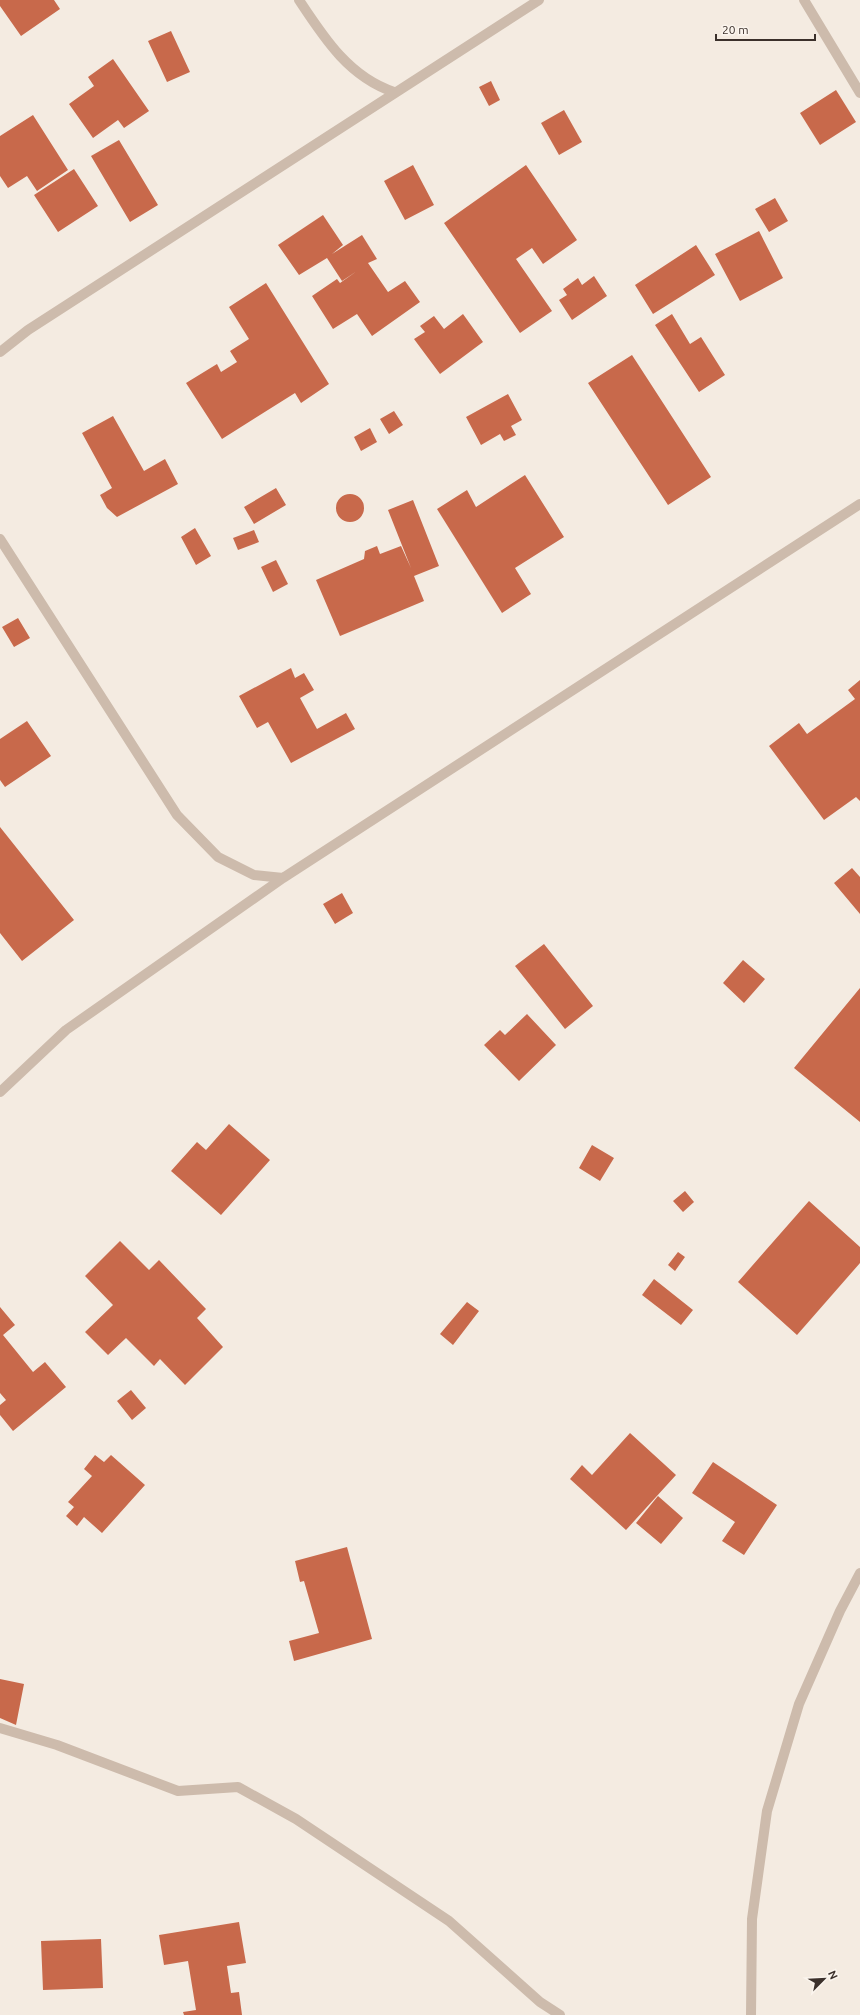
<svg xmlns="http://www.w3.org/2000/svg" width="860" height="2015" font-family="Ubuntu,sans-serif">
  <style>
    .building { fill: #c8694b }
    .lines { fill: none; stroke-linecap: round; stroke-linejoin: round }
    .minor { stroke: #cdbbac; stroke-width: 10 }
  </style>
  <rect width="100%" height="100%" fill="#f4ebe1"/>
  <path class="building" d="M 0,0 L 54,0 L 60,9 L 21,36 L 0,6 Z
    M 171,31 L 190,72 L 167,82 L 148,41 Z
    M 113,59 L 149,111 L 124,128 L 118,120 L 93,138 L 69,104 L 94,86 L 88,77 Z
    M 491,81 L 500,100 L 489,106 L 479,87 Z
    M 836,90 L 856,122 L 820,145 L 800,113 Z
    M 564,110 L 582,142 L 559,155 L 541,123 Z
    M 33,115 L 68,170 L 37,191 L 27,176 L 8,188 L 0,176 L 0,136 Z
    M 119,140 L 158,205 L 130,222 L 91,156 Z
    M 413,165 L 434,205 L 405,220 L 384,181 Z
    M 526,165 L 577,240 L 543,264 L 532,248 L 516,259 L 552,311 L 520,333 L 444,223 Z
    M 74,169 L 98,206 L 58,232 L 34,195 Z
    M 775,198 L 788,221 L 769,232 L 755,209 Z
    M 323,215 L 343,245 L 332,254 L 362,235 L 377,259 L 368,263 L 388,292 L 405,281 L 420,302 L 372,336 L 357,314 L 333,329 L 312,296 L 337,279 L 340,283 L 357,271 L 342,281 L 327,258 L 299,275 L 278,245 Z
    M 759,231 L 783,278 L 740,301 L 715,254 Z
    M 696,245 L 715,275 L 653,314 L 635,285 Z
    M 594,276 L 607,296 L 572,320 L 559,300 L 567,295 L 563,289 L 578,278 L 582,285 Z
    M 266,283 L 329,384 L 301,403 L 295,393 L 222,439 L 186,383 L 217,364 L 221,372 L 237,362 L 230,351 L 249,339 L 229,307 Z
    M 463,314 L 483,342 L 440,374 L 414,339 L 425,332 L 420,326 L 434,316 L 444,329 Z
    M 672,314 L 690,344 L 701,337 L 725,375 L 699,392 L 655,325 Z
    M 632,355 L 711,477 L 668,505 L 588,383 Z
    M 508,394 L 522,420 L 511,426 L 516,435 L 504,441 L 500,434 L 481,445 L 466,417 Z
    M 394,411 L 403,425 L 389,434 L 380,419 Z
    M 113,416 L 144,471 L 165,459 L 178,484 L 117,517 L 107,508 L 100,495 L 112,488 L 82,433 Z
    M 370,428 L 377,442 L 361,451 L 354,437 Z
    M 525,475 L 564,537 L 515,568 L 531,594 L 502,613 L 437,509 L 467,490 L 476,507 Z
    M 276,488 L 286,505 L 254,524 L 244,507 Z
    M336 508a14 14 0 1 1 28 0a14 14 0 1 1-28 0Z
    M 413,500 L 439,566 L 414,576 L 424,601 L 340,636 L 316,580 L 364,559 L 365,551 L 377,546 L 380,554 L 401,546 L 411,568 L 388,510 Z
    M 195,528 L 211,556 L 196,565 L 181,537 Z
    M 254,530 L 259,542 L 238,550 L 233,538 Z
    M 276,560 L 288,584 L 273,592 L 261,567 Z
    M 18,618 L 30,638 L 14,647 L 2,627 Z
    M 291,668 L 295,678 L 304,673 L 314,690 L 300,698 L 317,729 L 346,713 L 355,729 L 291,763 L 268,722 L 257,728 L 239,696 Z
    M 860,680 L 860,801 L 856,797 L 824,820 L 769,746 L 799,723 L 807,734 L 855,699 L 848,690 Z
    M 27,721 L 51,756 L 5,787 L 0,780 L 0,739 Z
    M 0,827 L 74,920 L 22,961 L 0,933 Z
    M 852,868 L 860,877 L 860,914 L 834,883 Z
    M 342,893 L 353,913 L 335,924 L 323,904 Z
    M 544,944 L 593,1006 L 565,1029 L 515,966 Z
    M 743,960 L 765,979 L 744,1003 L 723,983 Z
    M 860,988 L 860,1122 L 794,1068 Z
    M 527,1014 L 556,1045 L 519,1081 L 484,1045 L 500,1030 L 505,1035 Z
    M 229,1124 L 270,1160 L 221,1215 L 171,1171 L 197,1142 L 206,1150 Z
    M 592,1145 L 614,1158 L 600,1181 L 579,1168 Z
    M 685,1191 L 694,1202 L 683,1212 L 673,1201 Z
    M 809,1201 L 860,1247 L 860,1263 L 797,1335 L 738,1282 Z
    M 120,1241 L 149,1270 L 159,1260 L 206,1309 L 197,1318 L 223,1347 L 185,1385 L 160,1359 L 154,1366 L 126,1338 L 108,1355 L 85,1332 L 113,1305 L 85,1276 Z
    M 678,1252 L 685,1257 L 675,1271 L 668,1265 Z
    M 654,1279 L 693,1310 L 681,1325 L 642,1295 Z
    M 467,1302 L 479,1311 L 453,1345 L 440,1334 Z
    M 0,1307 L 15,1325 L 3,1335 L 33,1372 L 45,1362 L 66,1387 L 13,1431 L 0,1415 L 0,1405 L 6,1400 L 0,1393 Z
    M 131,1390 L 146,1408 L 132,1420 L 117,1401 Z
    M 630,1433 L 676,1475 L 626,1530 L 570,1479 L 582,1465 L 592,1475 Z
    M 95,1455 L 104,1462 L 111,1455 L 145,1485 L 102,1533 L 84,1517 L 77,1526 L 66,1516 L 74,1507 L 68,1502 L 92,1476 L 84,1469 Z
    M 713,1462 L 777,1505 L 744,1555 L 722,1541 L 735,1522 L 692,1493 Z
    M 658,1496 L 683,1518 L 661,1544 L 636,1523 Z
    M 347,1547 L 372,1639 L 294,1661 L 289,1641 L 319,1633 L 304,1581 L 300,1582 L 295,1561 Z
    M 0,1679 L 24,1684 L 16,1725 L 0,1718 Z
    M 239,1922 L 246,1963 L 227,1966 L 231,1993 L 239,1992 L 242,2015 L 184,2015 L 183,2012 L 196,2010 L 188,1961 L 164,1965 L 159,1935 Z
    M 101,1939 L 103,1988 L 43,1990 L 41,1941 Z"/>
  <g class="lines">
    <path class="minor" d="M 299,0 C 324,38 349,77 394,92
      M 804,0 L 860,93
      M 0,352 L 28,330 L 539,0
      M 0,539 L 177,815 L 218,857 L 254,875 L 283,878
      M 0,1092 L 66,1030 L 283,878 L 860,504
      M 0,1728 L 57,1745 L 178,1791 L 238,1787 L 296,1819 L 449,1921 L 540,2002 L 560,2015
      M 751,2015 L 752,1919 L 767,1811 L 799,1704 L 840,1611 L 860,1573"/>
  </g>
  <g transform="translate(824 1979) rotate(66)" stroke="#fbf5ee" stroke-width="3" paint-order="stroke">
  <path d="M0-3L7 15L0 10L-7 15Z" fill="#3b302b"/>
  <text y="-6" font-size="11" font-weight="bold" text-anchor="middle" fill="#3b302b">N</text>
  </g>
  <path d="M716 34v6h99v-6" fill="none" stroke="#3b302b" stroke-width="2"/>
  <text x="722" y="34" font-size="12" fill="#3b302b" stroke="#fbf5ee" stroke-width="3" paint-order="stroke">20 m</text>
</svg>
